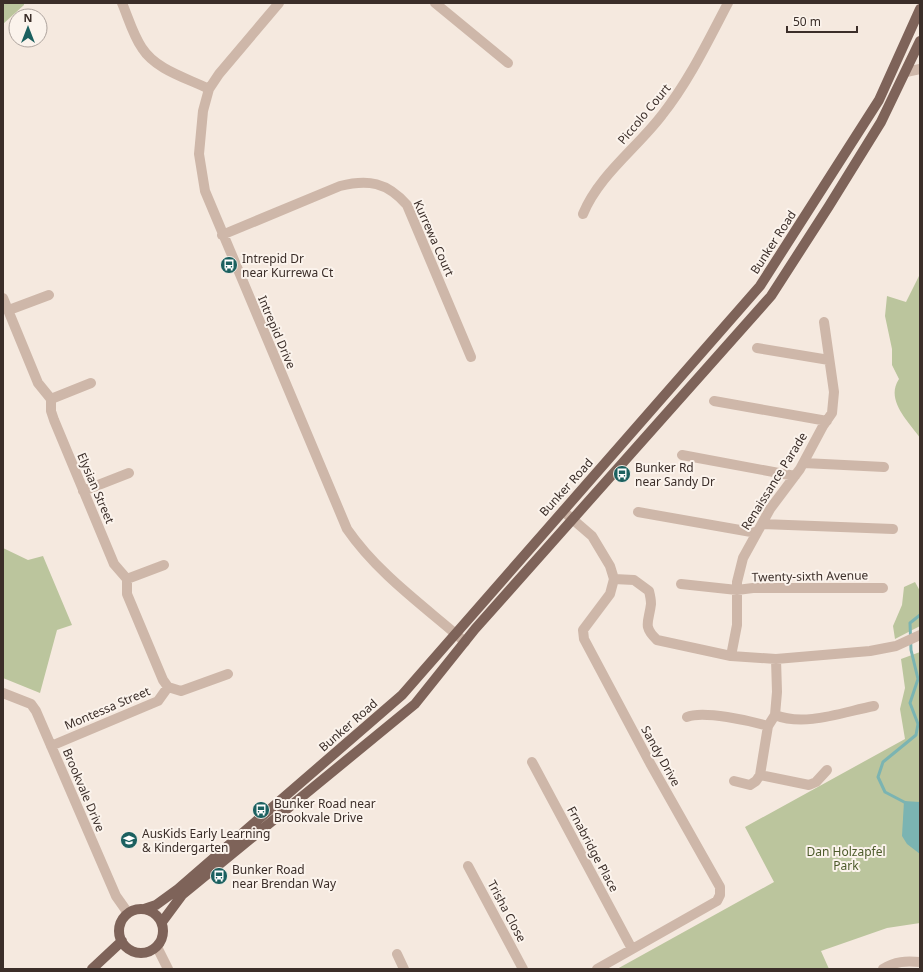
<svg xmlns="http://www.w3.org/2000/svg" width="923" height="972" font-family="'Noto Sans',sans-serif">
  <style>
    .green { fill: #bbc59d }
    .water { fill: #7bb4b2 }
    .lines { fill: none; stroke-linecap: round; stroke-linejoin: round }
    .stream { stroke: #7bb4b2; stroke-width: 3 }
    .minor { stroke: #ceb7a9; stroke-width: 10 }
    .major { stroke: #7e6359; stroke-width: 10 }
    .labels { text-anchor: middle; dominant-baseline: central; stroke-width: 4; stroke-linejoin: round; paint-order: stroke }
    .street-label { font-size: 12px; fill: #3b2e29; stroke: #fbf3ec }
    .poi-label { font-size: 12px; fill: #3b2e29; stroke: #fbf3ec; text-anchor: start }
    .park-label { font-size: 12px; fill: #4d5b2b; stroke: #fbf3ec }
  </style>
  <rect width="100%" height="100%" fill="#f5e9df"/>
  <path class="green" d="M 3,3 L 24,3 L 24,5 L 3,24 Z
    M 920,274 L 920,438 C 908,421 885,400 899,379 L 892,365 L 892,349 L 885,316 L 887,296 L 906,302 Z
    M 3,548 L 28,560 L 43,556 L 72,625 L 57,630 L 40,693 L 3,678 Z
    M 915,582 L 920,591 L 920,626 L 895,639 L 893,626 L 902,605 L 904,587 Z
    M 920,652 L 920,923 L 887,928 L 821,951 L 829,969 L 617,969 L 774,882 L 745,827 L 905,739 L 900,709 L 905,688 L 901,659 Z"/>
  <path class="water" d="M 904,801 L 920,802 L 920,854 L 907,844 L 902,836 Z"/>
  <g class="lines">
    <path class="stream" d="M 906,803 L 885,792 L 878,777 L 883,762 L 916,735 L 918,724 L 910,703 L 918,679 L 911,650 L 910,623 L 920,615"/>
    <path class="minor" d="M 122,3 C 128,17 133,35 142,48 C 156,70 187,78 209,89
      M 279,3 L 219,74 L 209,89 L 203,111 L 199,154 L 205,191 L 347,529 C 378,574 424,606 465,642
      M 435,3 L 508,63
      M 906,72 L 920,69
      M 583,214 C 599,175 637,148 662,115 C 689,81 708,41 728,3
      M 222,235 L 340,186 C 368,179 387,182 407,205 L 471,357
      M 3,298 L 38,383 L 51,399 L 51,411 L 54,420 L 114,564 L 127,579 L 127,594 L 163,680 L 168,687 L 181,691 L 228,674
      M 9,310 L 49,295
      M 757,348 L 829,360
      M 51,399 L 91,383
      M 714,401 L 827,421
      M 682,455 L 795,476
      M 804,463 L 884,467
      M 83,491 L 129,473
      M 563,511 L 592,536 L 610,566 L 614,579 L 610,594 L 583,630 L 584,639 L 650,763 L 720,887 L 720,895 L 717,901 L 597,969
      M 638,512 L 757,533
      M 762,524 L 893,529
      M 127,579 L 164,565
      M 614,579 L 634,580 L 649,591 C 650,595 651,600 651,604 C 649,622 642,626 657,640 L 731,656 L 776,659 L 870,651 L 896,646 L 920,635
      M 681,584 L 737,590 L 753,588 L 883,588
      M 731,656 L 737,625 L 737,582 L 743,558 L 770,509 L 800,469 L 823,426 L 832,413 L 834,392 L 824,322
      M 3,693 L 31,704 L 36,711 L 116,896 L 128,913
      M 775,715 C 805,727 843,712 874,706
      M 687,717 C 703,710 751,721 768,726
      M 51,746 L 158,701 L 168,687
      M 532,762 L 632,949
      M 760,775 L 809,785 L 816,782 L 827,770
      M 734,781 L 750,785 L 756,781 L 760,775 L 768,726 L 775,715 L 777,692 L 776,659
      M 468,866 L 523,969
      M 157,947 L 168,969
      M 397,954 L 404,969
      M 883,969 C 895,961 906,961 920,962"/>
    <path class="major" d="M 144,909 L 156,905 L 178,889 L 402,695 L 760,286 L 879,100 L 920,9
      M119 931a22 22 0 1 1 44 0a22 22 0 1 1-44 0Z
      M 162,922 L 182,895 L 415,704 L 475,629 L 771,296 L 829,206 L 881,122 L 920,41
      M 92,969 L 122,941"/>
  </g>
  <defs>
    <g id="bus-disc" transform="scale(0.9)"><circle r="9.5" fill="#1b605f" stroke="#fbf3ec"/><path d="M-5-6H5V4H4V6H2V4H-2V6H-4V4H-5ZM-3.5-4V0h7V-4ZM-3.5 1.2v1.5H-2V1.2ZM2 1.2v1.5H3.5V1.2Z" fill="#fff"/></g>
    <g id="school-disc" transform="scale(0.9)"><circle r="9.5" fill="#1b605f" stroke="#fbf3ec"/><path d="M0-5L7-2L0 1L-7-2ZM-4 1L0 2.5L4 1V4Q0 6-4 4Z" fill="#fff"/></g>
  </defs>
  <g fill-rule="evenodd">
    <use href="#bus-disc" x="229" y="265"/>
    <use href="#bus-disc" x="622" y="474"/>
    <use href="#bus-disc" x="261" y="810"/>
    <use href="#school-disc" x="129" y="840"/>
    <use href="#bus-disc" x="219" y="876"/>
  </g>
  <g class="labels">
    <g class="street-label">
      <text transform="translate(644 114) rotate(-50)">Piccolo Court</text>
      <text transform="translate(434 238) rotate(66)">Kurrewa Court</text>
      <text transform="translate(773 242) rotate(-57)">Bunker Road</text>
      <text transform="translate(277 332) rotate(67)">Intrepid Drive</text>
      <text transform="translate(774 481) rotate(-58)">Renaissance Parade</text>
      <text transform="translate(566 487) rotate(-48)">Bunker Road</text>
      <text transform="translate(96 488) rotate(67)">Elysian Street</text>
      <text transform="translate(810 576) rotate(-1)">Twenty-sixth Avenue</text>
      <text transform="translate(107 708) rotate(-23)">Montessa Street</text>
      <text transform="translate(348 725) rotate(-41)">Bunker Road</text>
      <text transform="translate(661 756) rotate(61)">Sandy Drive</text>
      <text transform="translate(84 790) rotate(67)">Brookvale Drive</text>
      <text transform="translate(593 849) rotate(62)">Frnabridge Place</text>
      <text transform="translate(507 911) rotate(62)">Trisha Close</text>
    </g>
    <g class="poi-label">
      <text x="242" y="258">Intrepid Dr<tspan x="242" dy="14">near Kurrewa Ct</tspan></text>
      <text x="635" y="467">Bunker Rd<tspan x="635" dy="14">near Sandy Dr</tspan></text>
      <text x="274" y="803">Bunker Road near<tspan x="274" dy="14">Brookvale Drive</tspan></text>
      <text x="142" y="833">AusKids Early Learning<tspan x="142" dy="14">&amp; Kindergarten</tspan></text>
      <text x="232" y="869">Bunker Road<tspan x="232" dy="14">near Brendan Way</tspan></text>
    </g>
    <g class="park-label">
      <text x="846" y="851">Dan Holzapfel<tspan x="846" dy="14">Park</tspan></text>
    </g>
  </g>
  <rect width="923" height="972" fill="none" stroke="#3b2e29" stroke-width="8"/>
  <g transform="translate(28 28)"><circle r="19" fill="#fbf3ec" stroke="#aea49e"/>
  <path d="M0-3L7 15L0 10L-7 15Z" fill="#1b605f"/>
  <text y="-6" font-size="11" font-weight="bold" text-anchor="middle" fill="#3b2e29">N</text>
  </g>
  <path d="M787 26v6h70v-6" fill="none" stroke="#3b2e29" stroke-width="2"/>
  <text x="793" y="26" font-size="12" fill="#3b2e29" stroke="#fbf3ec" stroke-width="3" paint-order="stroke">50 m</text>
</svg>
